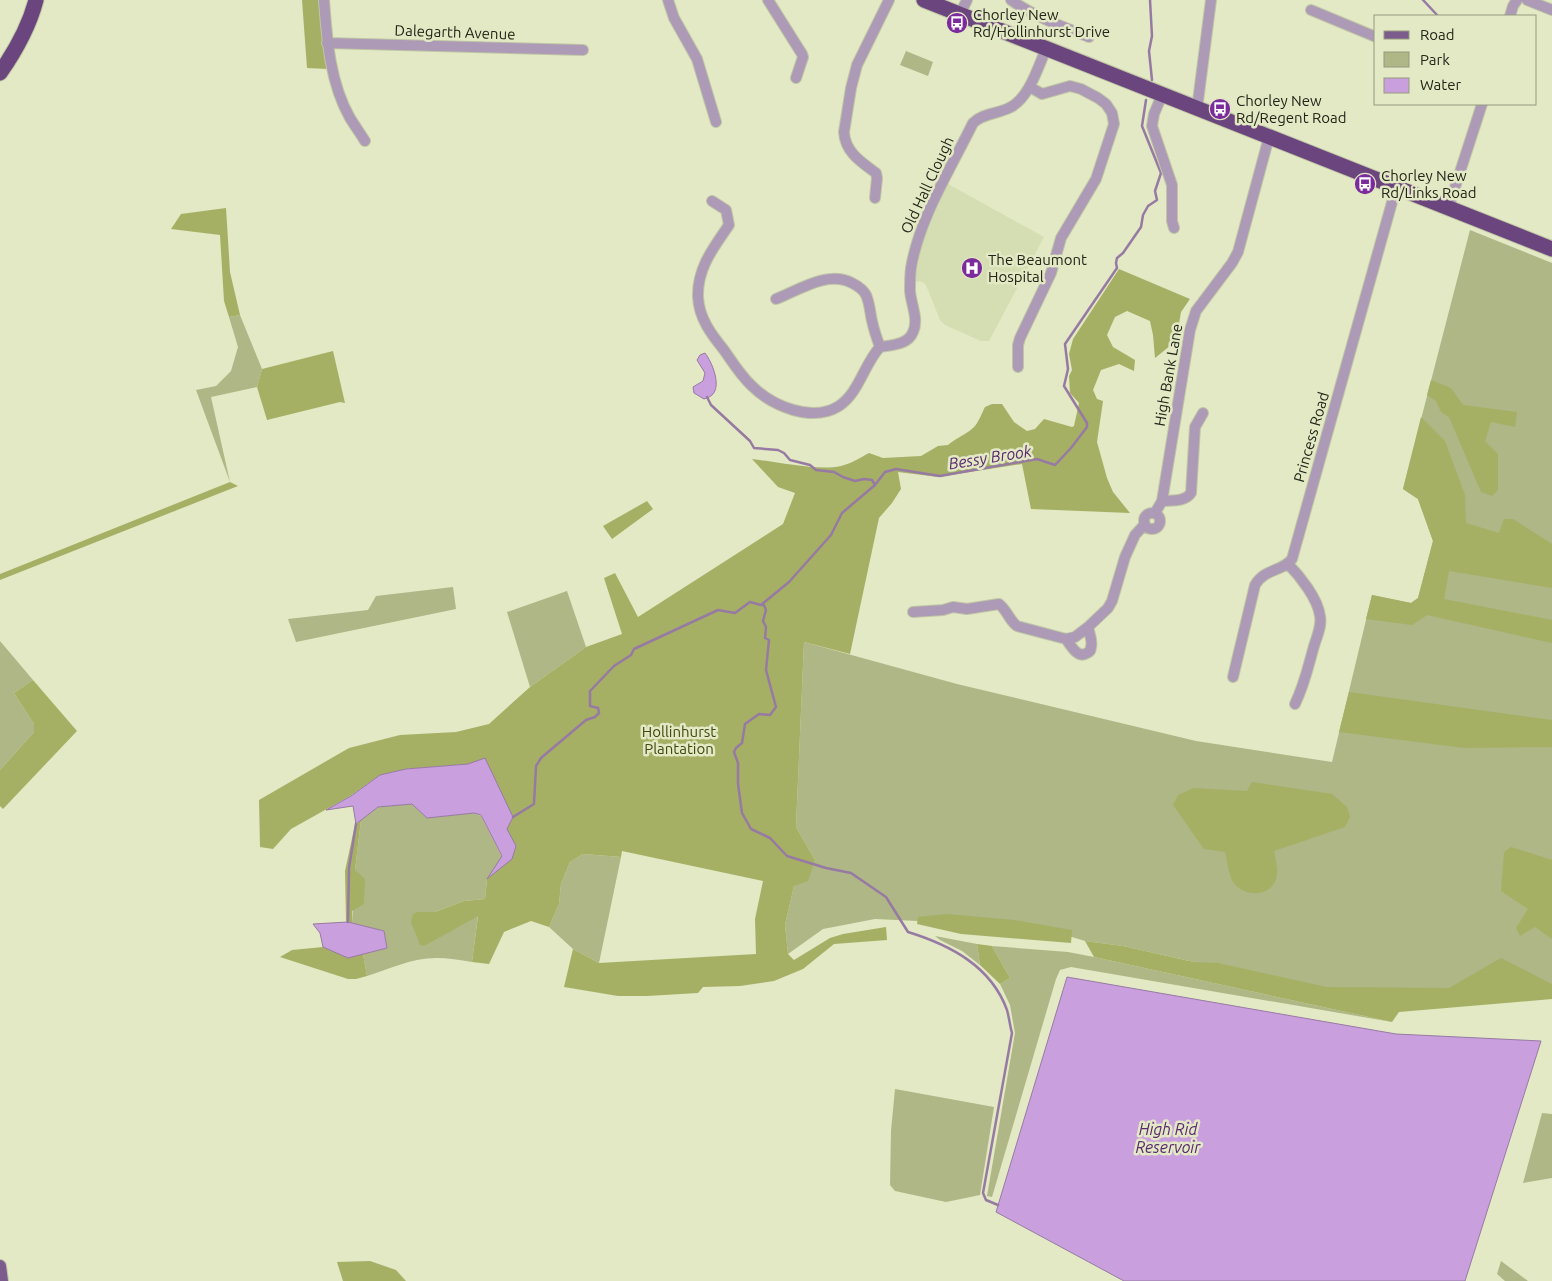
<svg xmlns="http://www.w3.org/2000/svg" width="1552" height="1281" font-family="Ubuntu,sans-serif">
  <style>
    .built { fill: #d5ddb2 }
    .green { fill: #aeb785 }
    .forest { fill: #a5b065 }
    .water { fill: #c99fde; stroke: #977aa3 }
    .lines { fill: none; stroke-linecap: round; stroke-linejoin: round }
    .stream { stroke: #977aa3; stroke-width: 2.5 }
    .minor-casing { stroke: #c0c6a5; stroke-width: 12 }
    .major-casing { stroke: #c0c6a5; stroke-width: 14 }
    .highway-casing { stroke: #c0c6a5; stroke-width: 17 }
    .minor { stroke: #ac9ab6; stroke-width: 10 }
    .major { stroke: #7c5b8d; stroke-width: 12 }
    .highway { stroke: #6b457e; stroke-width: 15 }
    .labels { text-anchor: middle; dominant-baseline: central; stroke-width: 5; stroke-linejoin: round; paint-order: stroke }
    .poi-label { font-size: 15px; fill: #232518; stroke: #e2e9c4; text-anchor: start }
    .street-label { font-size: 15px; fill: #232518; stroke: #e2e9c4 }
    .park-label { font-size: 15px; fill: #41480e; stroke: #e2e9c4 }
    .water-label { font-size: 16px; font-style: italic; fill: #5a2771; stroke: #e2e9c4 }
  </style>
  <rect width="100%" height="100%" fill="#e2e9c4"/>
  <path class="built" d="M 948,184 L 1044,237 L 989,341 L 981,341 L 945,325 L 940,320 L 926,285 L 923,282 L 914,281 L 923,239 Z"/>
  <path class="green" d="M 906,51 L 933,62 L 928,76 L 900,65 Z
    M 1470,230 L 1552,263 L 1552,992 L 1377,1003 L 1123,946 L 1085,941 L 1072,937 L 918,921 L 875,919 L 823,929 L 788,954 L 785,925 L 794,886 L 815,860 L 796,827 L 804,642 L 957,684 L 1196,741 L 1332,762 L 1372,595 L 1411,603 L 1418,598 L 1433,541 L 1418,499 L 1403,489 Z
    M 240,315 L 262,369 L 257,387 L 211,397 L 230,482 L 196,390 L 216,386 L 231,371 L 238,347 L 229,317 Z
    M 453,587 L 456,609 L 296,642 L 288,619 L 368,610 L 376,596 Z
    M 567,591 L 586,647 L 530,687 L 507,612 Z
    M 0,641 L 33,680 L 14,693 L 34,724 L 34,732 L 0,770 Z
    M 412,804 L 427,818 L 474,813 L 481,816 L 502,857 L 487,879 L 485,899 L 464,901 L 435,912 L 418,912 L 425,946 L 478,915 L 472,962 C 460,960 448,958 436,958 C 412,958 389,969 367,976 L 363,954 L 387,948 L 384,931 L 352,923 L 355,870 L 361,820 L 378,807 Z
    M 583,854 L 621,857 L 599,963 L 573,949 L 549,927 L 559,904 L 561,884 L 570,862 Z
    M 935,936 L 977,944 L 980,965 L 962,951 L 940,940 Z
    M 992,946 L 1068,952 L 1094,957 L 1392,1022 L 1071,967 L 1060,970 L 1056,979 L 992,1197 L 987,1196 L 1015,1033 L 1010,1005 L 1000,984 L 1010,978 Z
    M 895,1089 L 994,1107 L 980,1195 L 946,1202 L 895,1191 L 890,1185 L 891,1131 Z
    M 1542,1113 L 1552,1114 L 1552,1178 L 1523,1183 Z
    M 1501,1261 L 1528,1281 L 1505,1281 L 1497,1274 Z"/>
  <path class="forest" d="M 302,0 L 319,0 L 322,39 L 328,69 L 307,68 Z
    M 226,208 L 230,272 L 240,315 L 229,317 L 224,301 L 220,235 L 171,229 L 181,214 Z
    M 1119,269 L 1190,299 L 1181,312 L 1176,341 L 1155,358 L 1153,335 L 1150,321 L 1127,311 L 1115,317 L 1107,335 L 1113,347 L 1135,360 L 1134,371 L 1119,364 L 1101,370 L 1093,390 L 1097,399 L 1103,401 L 1097,442 L 1107,478 L 1113,492 L 1130,513 L 1031,509 L 1022,464 L 938,477 L 898,472 L 901,489 L 892,503 L 879,518 L 850,654 L 804,642 L 796,827 L 815,860 L 808,881 L 794,886 L 785,925 L 788,954 L 794,960 L 830,938 L 843,934 L 886,927 L 887,940 L 834,944 L 803,969 L 774,981 L 740,986 L 703,987 L 698,993 L 647,996 L 618,996 L 564,987 L 573,949 L 599,963 L 756,954 L 755,919 L 763,881 L 622,851 L 621,857 L 583,854 L 570,862 L 561,884 L 559,904 L 549,927 L 531,921 L 504,932 L 489,964 L 472,962 L 478,916 L 425,946 L 420,945 L 411,922 L 413,914 L 418,912 L 435,912 L 464,901 L 485,899 L 487,879 L 512,858 L 516,846 L 468,764 L 406,769 L 380,775 L 350,796 L 291,829 L 273,849 L 260,847 L 259,800 L 349,748 L 400,735 L 456,732 L 489,724 L 530,687 L 586,647 L 622,634 L 604,578 L 615,573 L 638,617 L 783,524 L 795,493 L 778,487 L 752,459 C 777,462 818,471 841,466 C 852,463 860,458 869,453 L 883,458 L 921,456 L 938,446 L 948,445 C 956,438 969,433 975,426 C 979,421 982,413 985,407 L 992,404 L 1002,404 L 1014,422 L 1027,431 L 1035,429 L 1044,419 L 1072,427 L 1074,426 L 1079,403 L 1070,393 L 1069,376 L 1072,370 L 1069,354 L 1073,339 Z
    M 333,351 L 345,403 L 340,402 L 267,420 L 257,387 L 262,369 Z
    M 1431,380 L 1451,388 L 1463,405 L 1517,412 L 1515,427 L 1491,422 L 1485,441 L 1498,454 L 1498,490 L 1492,496 L 1481,492 L 1449,417 L 1441,412 L 1436,401 L 1427,395 Z
    M 1421,417 L 1445,441 L 1465,495 L 1466,523 L 1499,533 L 1504,519 L 1513,519 L 1552,544 L 1552,588 L 1449,571 L 1444,599 L 1552,620 L 1552,643 L 1427,615 L 1412,625 L 1366,619 L 1372,595 L 1411,603 L 1418,598 L 1433,541 L 1418,499 L 1403,489 Z
    M 230,482 L 238,486 L 0,580 L 0,574 Z
    M 647,501 L 653,509 L 612,539 L 603,526 Z
    M 33,680 L 77,731 L 3,809 L 0,806 L 0,770 L 34,732 L 34,724 L 14,693 Z
    M 1349,692 L 1552,720 L 1552,747 L 1464,748 L 1339,732 Z
    M 1252,782 L 1332,794 L 1347,807 L 1350,817 L 1345,827 L 1274,851 C 1275,858 1278,867 1277,874 C 1275,897 1245,899 1233,882 C 1229,876 1227,859 1225,852 L 1204,849 L 1173,805 L 1178,795 L 1194,788 L 1247,791 Z
    M 356,820 L 357,824 L 361,820 L 355,870 L 365,879 L 364,904 L 352,911 L 352,923 L 346,922 L 345,871 Z
    M 1511,847 L 1552,860 L 1552,939 L 1535,927 L 1520,936 L 1516,928 L 1528,909 L 1501,891 L 1504,852 Z
    M 947,914 L 1014,920 L 1072,930 L 1071,943 L 961,934 L 917,924 L 918,917 Z
    M 1085,941 L 1123,946 L 1194,962 L 1218,963 L 1327,987 L 1449,988 L 1501,958 L 1552,984 L 1552,999 L 1399,1012 L 1392,1022 L 1094,957 Z
    M 977,944 L 992,946 L 1010,978 L 1000,984 L 980,965 Z
    M 323,947 L 348,957 L 363,954 L 367,976 L 356,979 L 348,979 L 280,957 L 292,950 Z
    M 370,1261 L 396,1270 L 406,1281 L 343,1281 L 337,1262 Z"/>
  <path class="water" d="M 705,353 C 712,362 722,386 712,395 C 710,397 707,398 704,399 L 694,393 L 693,387 L 703,381 L 705,373 L 697,360 L 700,355 Z
    M 485,758 L 513,817 L 507,829 L 516,846 L 512,859 L 487,879 L 502,856 L 481,815 L 474,813 L 427,818 L 412,804 L 378,807 L 356,824 L 353,806 L 326,810 L 351,796 L 380,775 L 406,769 L 468,764 Z
    M 348,922 L 384,931 L 387,948 L 348,958 L 323,947 L 320,933 L 313,924 Z
    M 1067,977 L 1396,1034 L 1541,1041 L 1465,1281 L 1124,1281 L 996,1212 Z"/>
  <g class="lines">
    <path class="stream" d="M 1150,0 L 1152,36 L 1149,51 L 1152,80
      M 1423,0 L 1438,16
      M 707,397 L 711,405 L 750,441 L 754,448 L 778,450 L 784,453 L 790,460 L 810,465 L 816,470 L 834,472 L 843,477 L 855,481 L 864,479 L 872,480 L 875,485
      M 763,603 L 766,610 L 763,621 L 766,627 L 765,638 L 769,640 L 766,670 L 776,707 L 770,715 L 759,714 L 745,724 L 742,743 L 736,748 L 734,752 L 738,763 L 738,784 L 742,813 L 751,829 L 770,838 L 787,856 L 826,868 L 851,873 L 886,897 L 908,932 C 950,945 991,966 1007,1010 C 1009,1017 1010,1026 1012,1033 L 983,1193 L 986,1200 L 998,1205
      M 513,817 L 534,804 L 536,766 L 541,758 L 586,720 L 595,717 L 599,713 L 598,708 L 590,706 L 590,691 L 614,666 L 631,655 L 634,649 L 718,610 L 735,613 L 750,602 L 761,605 L 789,582 L 831,535 L 842,513 L 875,485 L 885,472 L 896,469 L 940,476 L 1037,459 L 1055,465 L 1071,448 L 1087,427 L 1087,423 L 1064,386 L 1068,369 L 1065,344 L 1117,268 L 1116,263 L 1117,258 L 1123,253 L 1141,227 L 1143,215 L 1148,206 L 1157,200 L 1155,191 L 1161,173 L 1142,126 L 1146,100
      M 348,922 L 349,868 L 356,824"/>
    <g class="minor-casing">
      <path id="minor" d="M 324,0 C 327,40 330,83 350,118 C 355,126 360,133 365,141
        M 668,0 L 674,18 L 697,59 L 716,122
        M 768,0 L 802,54 L 803,57 L 796,78
        M 1011,0 C 1035,17 1061,26 1089,37
        M 1527,0 L 1552,10
        M 1311,10 L 1376,37
        M 960,14 L 967,0
        M 1510,16 L 1513,6 L 1517,0
        M 327,43 L 583,50
        M 1162,95 L 1154,114 L 1152,126 L 1172,185 L 1172,221 L 1174,228
        M 1197,109 L 1211,0
        M 875,198 L 877,178 L 876,173 C 861,162 845,152 844,132 L 851,88 L 857,65 L 889,0
        M 712,201 L 726,210 L 729,225 C 714,247 697,268 698,297 C 699,318 711,334 724,350 C 733,363 741,376 752,386 C 772,406 812,423 839,406 C 859,393 864,364 880,347 C 877,339 874,330 872,321 C 870,313 870,304 866,295 C 863,289 858,286 852,283 C 828,270 799,290 776,299
        M 1448,209 L 1482,104
        M 880,347 C 891,345 908,345 913,332 C 919,320 911,304 910,291 C 910,283 910,275 911,268 C 919,219 951,168 973,123 C 983,113 997,114 1009,108 C 1029,99 1038,67 1046,49
        M 1018,367 L 1018,345 L 1020,338 L 1051,273 L 1061,238 L 1096,179 L 1114,124 L 1112,113 L 1106,104 L 1098,98 L 1081,89 L 1070,86 L 1042,94 L 1030,87
        M 1162,501 C 1172,500 1185,502 1191,493 L 1195,427 L 1203,413
        M1144 521a8 8 0 1 1 16 0a8 8 0 1 1-16 0Z
        M 1155,513 L 1162,501 L 1190,330 L 1196,311 L 1232,263 L 1238,252 L 1269,137
        M 1288,564 C 1300,576 1318,599 1320,616 C 1322,626 1317,636 1314,646 C 1308,667 1305,683 1295,704
        M 913,612 L 943,610 L 953,607 L 967,609 L 999,604 C 1007,610 1009,620 1017,626 L 1066,639 L 1075,637 L 1088,627 L 1108,608 L 1112,601 L 1125,557 L 1135,535 L 1145,524
        M 1066,639 C 1071,646 1078,659 1087,653 C 1090,652 1091,650 1091,647 C 1093,641 1089,633 1088,627
        M 1233,677 L 1255,585 C 1265,568 1282,572 1292,559 L 1396,188"/>
    </g>
    <g class="major-casing">
      <path id="major" d="M 0,1266 L 2,1281"/>
    </g>
    <g class="highway-casing">
      <path id="highway" d="M 924,0 L 1552,249
        M 0,73 C 16,50 29,27 36,0"/>
    </g>
    <use href="#minor" class="minor"/>
    <use href="#major" class="major"/>
    <use href="#highway" class="highway"/>
  </g>
  <defs>
    <g id="bus-disc" transform="scale(1.125)"><circle r="9.5" fill="#7b2b9c" stroke="#e2e9c4"/><path d="M-5-6H5V4H4V6H2V4H-2V6H-4V4H-5ZM-3.5-4V0h7V-4ZM-3.5 1.2v1.5H-2V1.2ZM2 1.2v1.5H3.5V1.2Z" fill="#fff"/></g>
    <g id="hospital-disc" transform="scale(1.125)"><circle r="9.5" fill="#7b2b9c" stroke="#e2e9c4"/><path d="M-5-5h3v3.5h4V-5h3V5h-3V1.5h-4V5h-3Z" fill="#fff"/></g>
  </defs>
  <g fill-rule="evenodd">
    <use href="#bus-disc" x="957" y="23"/>
    <use href="#bus-disc" x="1220" y="109"/>
    <use href="#bus-disc" x="1365" y="184"/>
    <use href="#hospital-disc" x="972" y="268"/>
  </g>
  <g class="labels">
    <g class="poi-label">
      <text x="973" y="14">Chorley New<tspan x="973" dy="17">Rd/Hollinhurst Drive</tspan></text>
      <text x="1236" y="100">Chorley New<tspan x="1236" dy="17">Rd/Regent Road</tspan></text>
      <text x="1381" y="175">Chorley New<tspan x="1381" dy="17">Rd/Links Road</tspan></text>
      <text x="988" y="259">The Beaumont<tspan x="988" dy="17">Hospital</tspan></text>
    </g>
    <g class="street-label">
      <text transform="translate(455 32) rotate(2)">Dalegarth Avenue</text>
      <text transform="translate(927 185) rotate(-65)">Old Hall Clough</text>
      <text transform="translate(1168 375) rotate(-80)">High Bank Lane</text>
      <text transform="translate(1311 437) rotate(-74)">Princess Road</text>
    </g>
    <g class="park-label">
      <text x="679" y="731">Hollinhurst<tspan x="679" dy="17">Plantation</tspan></text>
    </g>
    <g class="water-label">
      <text transform="translate(990 457) rotate(-9)">Bessy Brook</text>
      <text x="1168" y="1129">High Rid<tspan x="1168" dy="18">Reservoir</tspan></text>
    </g>
  </g>
  <rect x="1374" y="15" width="162" height="90" fill="#e2e9c4" stroke="#969b7f"/>
  <rect x="1384" y="31" width="25" height="8" fill="#7c5b8d" stroke="#969b7f"/>
  <text x="1420" y="40" font-size="15" fill="#232518">Road</text>
  <rect x="1384" y="52" width="25" height="15" fill="#aeb785" stroke="#969b7f"/>
  <text x="1420" y="65" font-size="15" fill="#232518">Park</text>
  <rect x="1384" y="78" width="25" height="15" fill="#c99fde" stroke="#969b7f"/>
  <text x="1420" y="90" font-size="15" fill="#232518">Water</text>
</svg>
